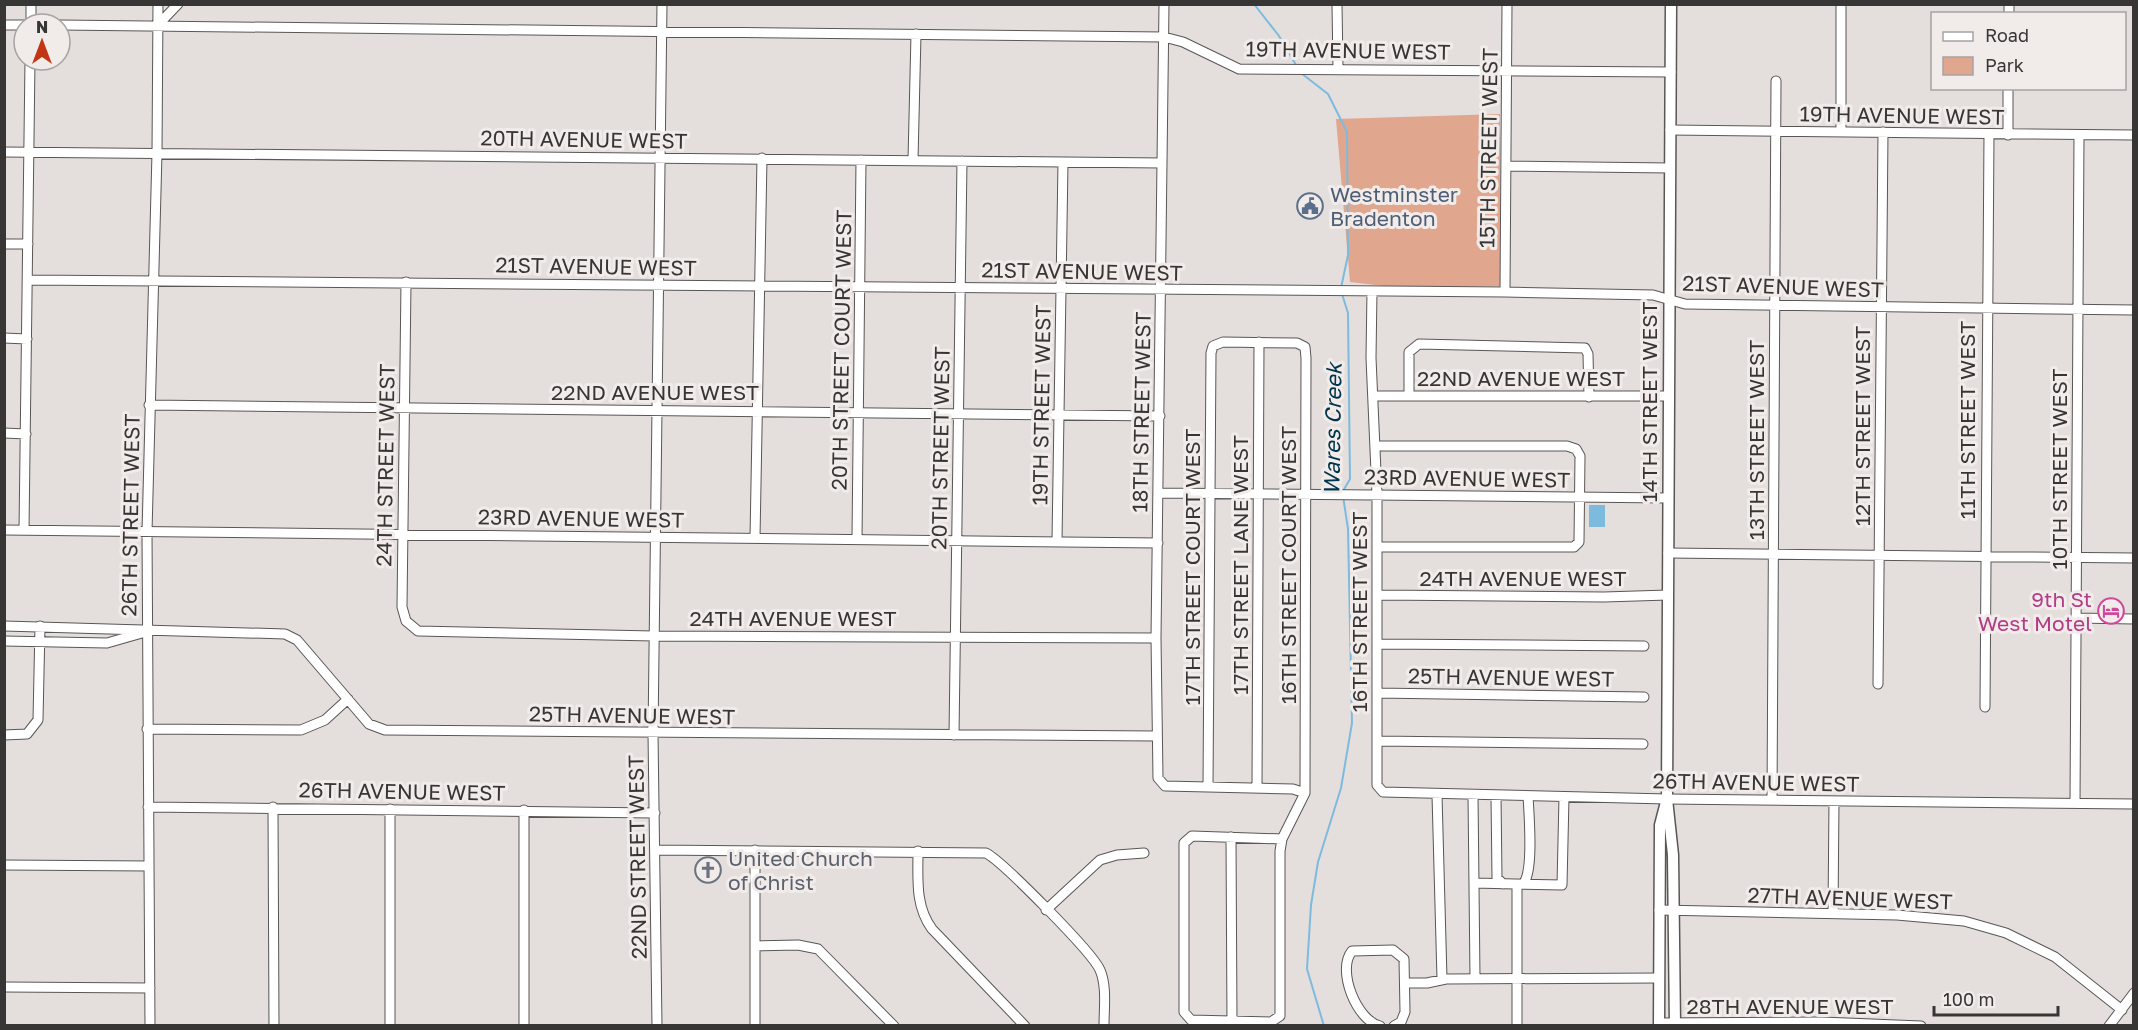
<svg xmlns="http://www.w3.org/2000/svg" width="2138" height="1030" font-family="'Golos Text',sans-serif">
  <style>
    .green { fill: #e0a68e }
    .water { fill: #7dbbde }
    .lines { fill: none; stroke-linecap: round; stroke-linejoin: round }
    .stream { stroke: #7dbbde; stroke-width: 2 }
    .minor-casing { stroke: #5a5654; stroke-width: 11 }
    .major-casing { stroke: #5a5654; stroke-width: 13 }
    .minor { stroke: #fff; stroke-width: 9 }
    .major { stroke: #fff; stroke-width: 10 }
    .labels { text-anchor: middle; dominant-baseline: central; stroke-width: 6; stroke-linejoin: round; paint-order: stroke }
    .street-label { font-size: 21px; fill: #383635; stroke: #f1ecea }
    .service-label { font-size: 21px; fill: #4e5e75; stroke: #f1ecea; text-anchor: start }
    .hotel-label { font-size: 21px; fill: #b23c85; stroke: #f1ecea; text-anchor: end }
    .worship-label { font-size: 21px; fill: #5b616d; stroke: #f1ecea; text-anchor: start }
    .water-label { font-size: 22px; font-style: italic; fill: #00354d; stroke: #f1ecea }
  </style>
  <rect width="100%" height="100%" fill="#e4dfdd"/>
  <path class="green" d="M 1500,114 L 1500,286 L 1392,287 L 1350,282 L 1336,119 Z"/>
  <path class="water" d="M 1589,505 L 1605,505 L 1605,527 L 1589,527 Z"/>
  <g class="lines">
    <path class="stream" d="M 1254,4 L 1279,36 L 1296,65
      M 1301,73 L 1328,94 L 1347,132 L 1348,255 L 1341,288
      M 1342,294 L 1348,313 L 1350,479 L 1343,491
      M 1324,1026 L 1307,969 L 1311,905 L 1318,862 L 1341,788 L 1352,723 L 1348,529 L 1343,496"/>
    <g class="minor-casing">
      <path id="minor" d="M 1164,4 L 1156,638 L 1158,778 L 1165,786 L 1293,789 L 1305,793
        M 1337,4 L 1338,69
        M 1841,4 L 1841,132
        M 2009,14 L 2009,4
        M 31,24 L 31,4
        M 4,25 L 24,25
        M 60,25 L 1164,37 L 1183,42 L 1239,69 L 1671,72
        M 157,26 L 178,4
        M 1670,130 L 2134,135
        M 2008,135 L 2008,88
        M 4,152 L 1162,163
        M 913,160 L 916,34
        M 1506,166 L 1670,168
        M 4,244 L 28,244
        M 28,280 L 1505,292 L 1653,295 L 1685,304 L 2134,310
        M 406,282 L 402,607 L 406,621 L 418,631 L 654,636 L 1156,638
        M 1372,291 L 1371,358 L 1377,495 L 1377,785 L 1383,792 L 1667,799 L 2134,804
        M 1505,292 L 1507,4
        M 4,338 L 27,339
        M 1409,395 L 1409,352 L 1419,344 L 1585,348 L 1588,354 L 1589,397
        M 1373,396 L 1669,396
        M 149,405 L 1160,416
        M 4,433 L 26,434
        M 1375,446 L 1567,446 L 1576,449 L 1580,456 L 1579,542 L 1574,547 L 1378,547
        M 1158,493 L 1668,498
        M 4,530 L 1158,543
        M 24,530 L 30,60
        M 755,538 L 762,158
        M 857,539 L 861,160
        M 1057,541 L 1063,162
        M 1668,553 L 2134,558
        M 1378,595 L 1604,597 L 1668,595
        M 2076,618 L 2134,619
        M 4,626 L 285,634 L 297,640 L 369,724 L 385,730 L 1157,736
        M 4,641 L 107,643 L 142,633
        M 1377,644 L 1644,646
        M 1878,684 L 1883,132
        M 1377,693 L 1644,697
        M 1985,707 L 1989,134
        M 147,729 L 301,730 L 325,720 L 348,699
        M 4,735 L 27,734 L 38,720 L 40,626
        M 954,735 L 962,161
        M 1377,741 L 1643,744
        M 1208,787 L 1211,353 L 1213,346 L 1223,342 L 1297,343 L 1305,347 L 1306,358 L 1305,793 L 1282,839 L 1280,851 L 1280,1016 L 1271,1022 L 1191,1020 L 1184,1012 L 1184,843 L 1192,836 L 1282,839
        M 1257,788 L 1259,342
        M 1437,795 L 1442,979
        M 1473,795 L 1475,978
        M 1496,796 L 1497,878 L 1503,884
        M 1772,800 L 1776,81
        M 2075,803 L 2079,135
        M 148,807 L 655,813
        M 273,807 L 274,1026
        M 390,809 L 390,1026
        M 524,810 L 524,1026
        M 1231,837 L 1232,1022
        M 656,850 L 986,853 C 1003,862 1093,953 1100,970 C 1107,986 1104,1008 1104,1026
        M 755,850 L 755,1026
        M 918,851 C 918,879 915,906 932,929 L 1025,1026
        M 4,865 L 149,866
        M 1474,883 L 1562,885 L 1564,797
        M 1523,884 C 1534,872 1529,815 1528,796
        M 1517,885 L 1517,1026
        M 1046,910 L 1100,860 L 1117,855 L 1144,853
        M 1659,910 L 1897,915 L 1964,921 L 2006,933 L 2055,957 L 2122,1010
        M 1833,913 L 1834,801
        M 755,946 L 798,945 L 818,949 L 894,1026
        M 1406,983 L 1427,983 L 1446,979 L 1659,978
        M 4,987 L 150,988
        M 1659,1023 L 1822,1022 L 1921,1026
        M 150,1026 L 147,532 L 157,153 L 158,4
        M 657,1026 L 653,734 L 662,4
        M 1380,1026 C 1357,1021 1336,970 1352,951 L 1393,950 L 1404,959 L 1405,1012 L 1401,1022 L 1394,1026
        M 2109,1026 L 2134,993"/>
    </g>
    <g class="major-casing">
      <path id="major" d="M 1671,4 L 1667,799 L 1673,855 L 1675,1026
        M 1659,1026 L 1660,825 L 1666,802"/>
    </g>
    <use href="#minor" class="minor"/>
    <use href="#major" class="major"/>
  </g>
  <defs>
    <g id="civic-ring" transform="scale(1.35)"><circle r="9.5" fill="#f1ecea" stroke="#5c6f8a" stroke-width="1.5"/><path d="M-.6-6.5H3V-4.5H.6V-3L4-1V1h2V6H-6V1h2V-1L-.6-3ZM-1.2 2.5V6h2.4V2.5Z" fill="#5c6f8a"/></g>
    <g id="hotel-ring" transform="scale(1.35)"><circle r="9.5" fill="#f1ecea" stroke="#d1479c" stroke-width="1.5"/><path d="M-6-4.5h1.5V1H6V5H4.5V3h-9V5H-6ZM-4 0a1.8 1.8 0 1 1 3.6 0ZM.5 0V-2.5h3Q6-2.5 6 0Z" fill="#d1479c"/></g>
    <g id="church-ring" transform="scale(1.35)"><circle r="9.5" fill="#f1ecea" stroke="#6b7280" stroke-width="1.5"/><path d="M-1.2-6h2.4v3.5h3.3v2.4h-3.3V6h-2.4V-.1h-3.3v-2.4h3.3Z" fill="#6b7280"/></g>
  </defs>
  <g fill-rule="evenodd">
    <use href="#civic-ring" x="1310" y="206"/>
    <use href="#hotel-ring" x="2111" y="611"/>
    <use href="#church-ring" x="708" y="870"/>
  </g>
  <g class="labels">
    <g class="street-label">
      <text transform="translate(1348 50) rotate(1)">19TH AVENUE WEST</text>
      <text transform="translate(1902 115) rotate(1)">19TH AVENUE WEST</text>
      <text transform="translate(584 139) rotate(1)">20TH AVENUE WEST</text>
      <text transform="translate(1488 148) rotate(-89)">15TH STREET WEST</text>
      <text transform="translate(596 266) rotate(1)">21ST AVENUE WEST</text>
      <text transform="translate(1082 271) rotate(1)">21ST AVENUE WEST</text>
      <text transform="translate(1783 286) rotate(2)">21ST AVENUE WEST</text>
      <text transform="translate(841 350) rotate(-89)">20TH STREET COURT WEST</text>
      <text x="1521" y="378">22ND AVENUE WEST</text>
      <text x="655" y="392">22ND AVENUE WEST</text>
      <text transform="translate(1649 402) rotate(-90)">14TH STREET WEST</text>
      <text transform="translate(1041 405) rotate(-89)">19TH STREET WEST</text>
      <text transform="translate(1141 412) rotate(-89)">18TH STREET WEST</text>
      <text transform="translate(1967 420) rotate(-90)">11TH STREET WEST</text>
      <text transform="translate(1862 426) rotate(-90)">12TH STREET WEST</text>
      <text transform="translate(1756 440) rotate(-90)">13TH STREET WEST</text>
      <text transform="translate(940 448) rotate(-89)">20TH STREET WEST</text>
      <text transform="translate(385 465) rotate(-89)">24TH STREET WEST</text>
      <text transform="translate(2059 469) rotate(-90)">10TH STREET WEST</text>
      <text transform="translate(1467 478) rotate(1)">23RD AVENUE WEST</text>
      <text transform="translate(130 515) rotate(-89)">26TH STREET WEST</text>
      <text transform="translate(581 518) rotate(1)">23RD AVENUE WEST</text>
      <text transform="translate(1240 565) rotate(-90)">17TH STREET LANE WEST</text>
      <text transform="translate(1288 565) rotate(-90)">16TH STREET COURT WEST</text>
      <text transform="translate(1192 567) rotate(-90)">17TH STREET COURT WEST</text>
      <text x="1523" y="578">24TH AVENUE WEST</text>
      <text transform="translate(1359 612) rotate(-90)">16TH STREET WEST</text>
      <text x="793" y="618">24TH AVENUE WEST</text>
      <text transform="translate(1511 677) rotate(1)">25TH AVENUE WEST</text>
      <text transform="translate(632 715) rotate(1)">25TH AVENUE WEST</text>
      <text transform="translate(1756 782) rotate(1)">26TH AVENUE WEST</text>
      <text transform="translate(402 791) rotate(1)">26TH AVENUE WEST</text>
      <text transform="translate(637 857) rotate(-91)">22ND STREET WEST</text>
      <text transform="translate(1850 898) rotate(2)">27TH AVENUE WEST</text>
      <text x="1790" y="1006">28TH AVENUE WEST</text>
    </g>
    <g class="service-label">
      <text x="1330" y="194">Westminster<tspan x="1330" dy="24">Bradenton</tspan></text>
    </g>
    <g class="hotel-label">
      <text x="2092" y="599">9th St<tspan x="2092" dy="24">West Motel</tspan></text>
    </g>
    <g class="worship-label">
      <text x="728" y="858">United Church<tspan x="728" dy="24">of Christ</tspan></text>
    </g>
    <g class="water-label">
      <text transform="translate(1332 429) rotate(-89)">Wares Creek</text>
    </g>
  </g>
  <rect width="2138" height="1030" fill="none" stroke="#383635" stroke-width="12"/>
  <rect x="1931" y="12" width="195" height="78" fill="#f1ecea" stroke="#a7a3a2" stroke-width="1.5"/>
  <rect x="1943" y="32" width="30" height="9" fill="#ffffff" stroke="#a7a3a2" stroke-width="1.5"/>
  <text x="1985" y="42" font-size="18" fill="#383635">Road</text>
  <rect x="1943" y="57" width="30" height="18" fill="#e0a68e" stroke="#a7a3a2" stroke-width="1.5"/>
  <text x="1985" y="72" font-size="18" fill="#383635">Park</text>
  <g transform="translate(42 42)"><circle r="28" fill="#f1ecea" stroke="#a7a3a2" stroke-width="1.5"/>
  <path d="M0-4.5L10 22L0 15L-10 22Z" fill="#c13716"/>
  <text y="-9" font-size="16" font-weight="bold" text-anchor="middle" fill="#383635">N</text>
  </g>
  <path d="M1934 1006v9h124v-9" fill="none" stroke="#383635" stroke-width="3"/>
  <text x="1943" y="1006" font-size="18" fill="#383635" stroke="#f1ecea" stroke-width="4.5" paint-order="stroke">100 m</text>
</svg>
